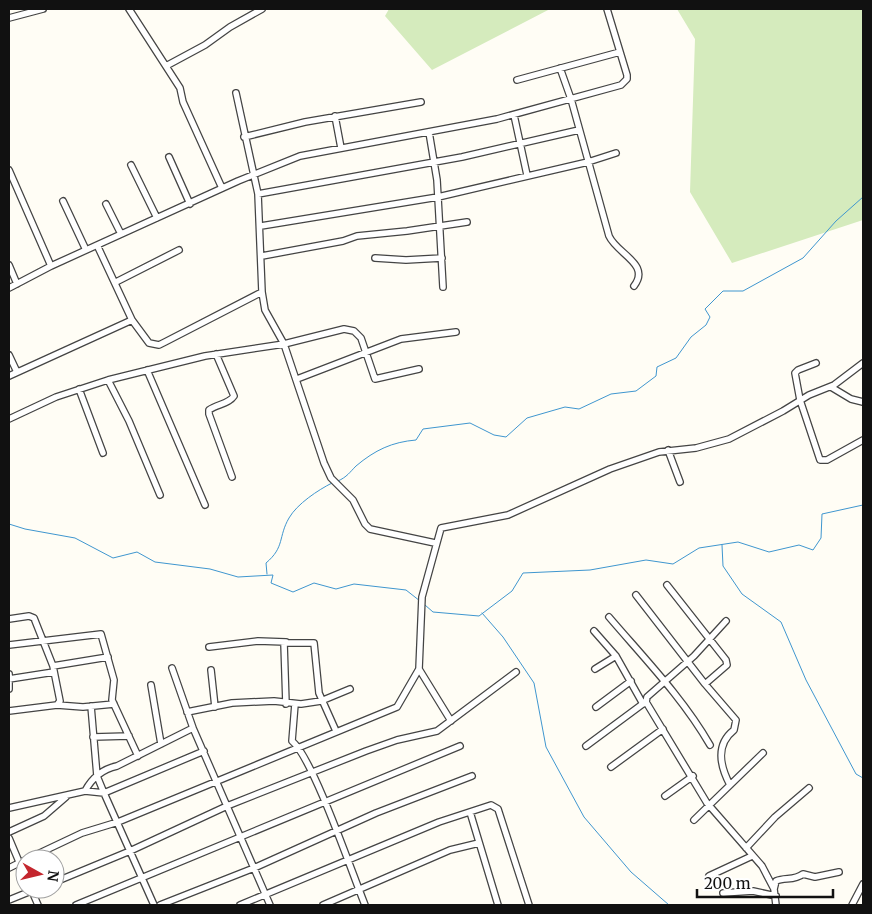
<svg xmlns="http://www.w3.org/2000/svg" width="872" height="914" font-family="Merriweather,serif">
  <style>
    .green { fill: #d5ebbd }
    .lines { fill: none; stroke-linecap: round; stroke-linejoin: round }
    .stream { stroke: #3f96cf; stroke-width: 1 }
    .street-casing { stroke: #444; stroke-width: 8 }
    .street { stroke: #fff; stroke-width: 5.5 }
  </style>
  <rect width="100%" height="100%" fill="#fffdf5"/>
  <path class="green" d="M 389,9 L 550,9 L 432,70 L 385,16 Z
    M 677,9 L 863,9 L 863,220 L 732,263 L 690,192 L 695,39 Z"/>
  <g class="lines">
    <path class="stream" d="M 338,481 C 347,477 350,472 356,466 C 375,450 392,442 416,440 L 423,429 L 470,423 L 494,435 L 506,437 L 527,418 L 565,407 L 579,409 L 611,394 L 636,391 L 656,376 L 657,367 L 676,358 L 691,337 L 706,325 L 710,317 L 705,309 L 723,291 L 743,291 L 803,258 L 836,221 L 863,197
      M 9,524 L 25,529 L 75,538 L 113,558 L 137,552 L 155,562 L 210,569 L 238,577 L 273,575 L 271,583 L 293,592 L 314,583 L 336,589 L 354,584 L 406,590 L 420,601
      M 722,545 L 723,566 L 742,594 L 781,622 L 806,680 L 856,774 L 863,778
      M 267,574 L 266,563 C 285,547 278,537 289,518 C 297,504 318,490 332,483
      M 425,605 L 433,612 L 479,616 L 512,591 L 523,573 L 590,570 L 646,560 L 673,564 L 699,548 L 738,542 L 769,552 L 799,545 L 813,550 L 821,538 L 822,514 L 863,505
      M 482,613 L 503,637 L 534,683 L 546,747 L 584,817 L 631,872 L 669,905"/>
    <g class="street-casing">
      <path id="street" d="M 129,9 L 180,88 L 183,102 L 222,188
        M 9,18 L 43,9
        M 166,66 L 205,45 L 230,27 L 262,9
        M 560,68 L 571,99 L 609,236 C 617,254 651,264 634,286
        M 517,80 L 620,52
        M 236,93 L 258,194 L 262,292 L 265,310 L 284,344 L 324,463 L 331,478 L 353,500 L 365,524 L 370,529 L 435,543
        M 514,115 L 527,175
        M 335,116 L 341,148
        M 429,132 L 437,180 L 443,287
        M 244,137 L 305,122 L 421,102
        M 169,157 L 190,204
        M 131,165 L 157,218
        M 9,170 L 51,266
        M 258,194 L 462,157 L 579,130
        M 63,201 L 86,250
        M 106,204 L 121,234
        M 261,226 L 438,197 L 588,162 L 616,153
        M 97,245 L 132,320 L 149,343 L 159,345 L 165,342 L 262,292
        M 262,256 L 343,241 L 357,236 L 407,231 L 467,222
        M 375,258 L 406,260 L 442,258
        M 9,265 L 17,284
        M 116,282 L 179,250
        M 9,288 L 51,266 L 238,181 L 300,156 L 497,119 L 621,85 L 627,79 L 627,75 L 607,9
        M 216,354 L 234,396 C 229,404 217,404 209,410 L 209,414 L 232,477
        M 9,355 L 17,372
        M 816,363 L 798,370 L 795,373 L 800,400 L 820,460 L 827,460 L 863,440
        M 147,370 L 205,505
        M 9,376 L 132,320
        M 297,379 L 401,339 L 456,332
        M 108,380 L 129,421 L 160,495
        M 831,387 L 851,399 L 863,402
        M 79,389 L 103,453
        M 9,419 L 56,397 L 108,380 L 205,356 L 284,344 L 344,329 L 354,331 L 361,338 L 375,379 L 419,369
        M 668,450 L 680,482
        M 667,585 L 726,660 L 727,665 L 705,684
        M 636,595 L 705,684 L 736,720 L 734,730 C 715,745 720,766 730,785
        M 609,617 C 644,658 683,698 710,745
        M 9,619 L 29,616 L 34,618 L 53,666 L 60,701 L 57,705 L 9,711
        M 726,621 L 694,656 L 647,697 L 646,702 L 707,803 L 762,866 L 774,889 L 776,905
        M 594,631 L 616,656 L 643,704
        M 9,645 L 101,634 L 114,680 L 112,700 L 138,756
        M 209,647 L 258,641 L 286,642
        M 53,666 L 108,657
        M 172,668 L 193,728
        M 419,669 L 451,721
        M 595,669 L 616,656
        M 211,670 L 215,707
        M 9,674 L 9,689
        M 9,679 L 54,672
        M 151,685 L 161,744
        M 286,704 L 284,643 L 314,643 L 319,693 L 336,731
        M 295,704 L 292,741 C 313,758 352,873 365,905
        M 57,705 L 83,707 L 114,704
        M 91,706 L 97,776 L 104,793 L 204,751
        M 596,707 L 631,681
        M 187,712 L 232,703 L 274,701 L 301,704 L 321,701 L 350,689
        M 93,737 L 129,736
        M 586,746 L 644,703
        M 611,767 L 663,729
        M 85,791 C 92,778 103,769 117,766 L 193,728 L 270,905
        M 665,796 L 693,776
        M 9,808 L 85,791 L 104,793 L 154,905
        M 470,812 L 498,905
        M 694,820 L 763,753
        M 9,832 L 44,816 L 66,797
        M 9,838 L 25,876
        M 746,848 L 775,817 L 809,788
        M 27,859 L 82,833 L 118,822 L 397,707 L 419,669 L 422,597 L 441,528 L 508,515 L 610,469 L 659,452 L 696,448 L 729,439 L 783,411 L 809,395 L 834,385 L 863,363
        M 9,868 L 23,861
        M 709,876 L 752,856
        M 55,882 L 130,851 L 227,806 L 366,751 L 397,740 L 437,731 L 516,672
        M 31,889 L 38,905
        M 774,889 L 776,881 C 785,877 794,881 803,874 L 815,877 L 839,872
        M 723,893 L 753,891 L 776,896
        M 9,900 L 36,889
        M 76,905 L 460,746
        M 160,905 L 254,868 L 376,813 L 472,776
        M 240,905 L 439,822 L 491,805 L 498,809 L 529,905
        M 323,905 L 450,850 L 479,843
        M 852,905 L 863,884"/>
    </g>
    <use href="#street" class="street"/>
  </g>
  <rect width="872" height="914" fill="none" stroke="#111111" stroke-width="20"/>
  <g transform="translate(40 874) rotate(98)"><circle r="24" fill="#ffffff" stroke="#a0a0a0"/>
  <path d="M0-4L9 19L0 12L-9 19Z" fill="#c4262e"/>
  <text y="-8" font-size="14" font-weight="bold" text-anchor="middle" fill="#111111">N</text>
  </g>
  <path d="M697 889v8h136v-8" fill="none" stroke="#111111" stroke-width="2.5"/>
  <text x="704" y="889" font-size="15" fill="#111111" stroke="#ffffff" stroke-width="4" paint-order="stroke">200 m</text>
</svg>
